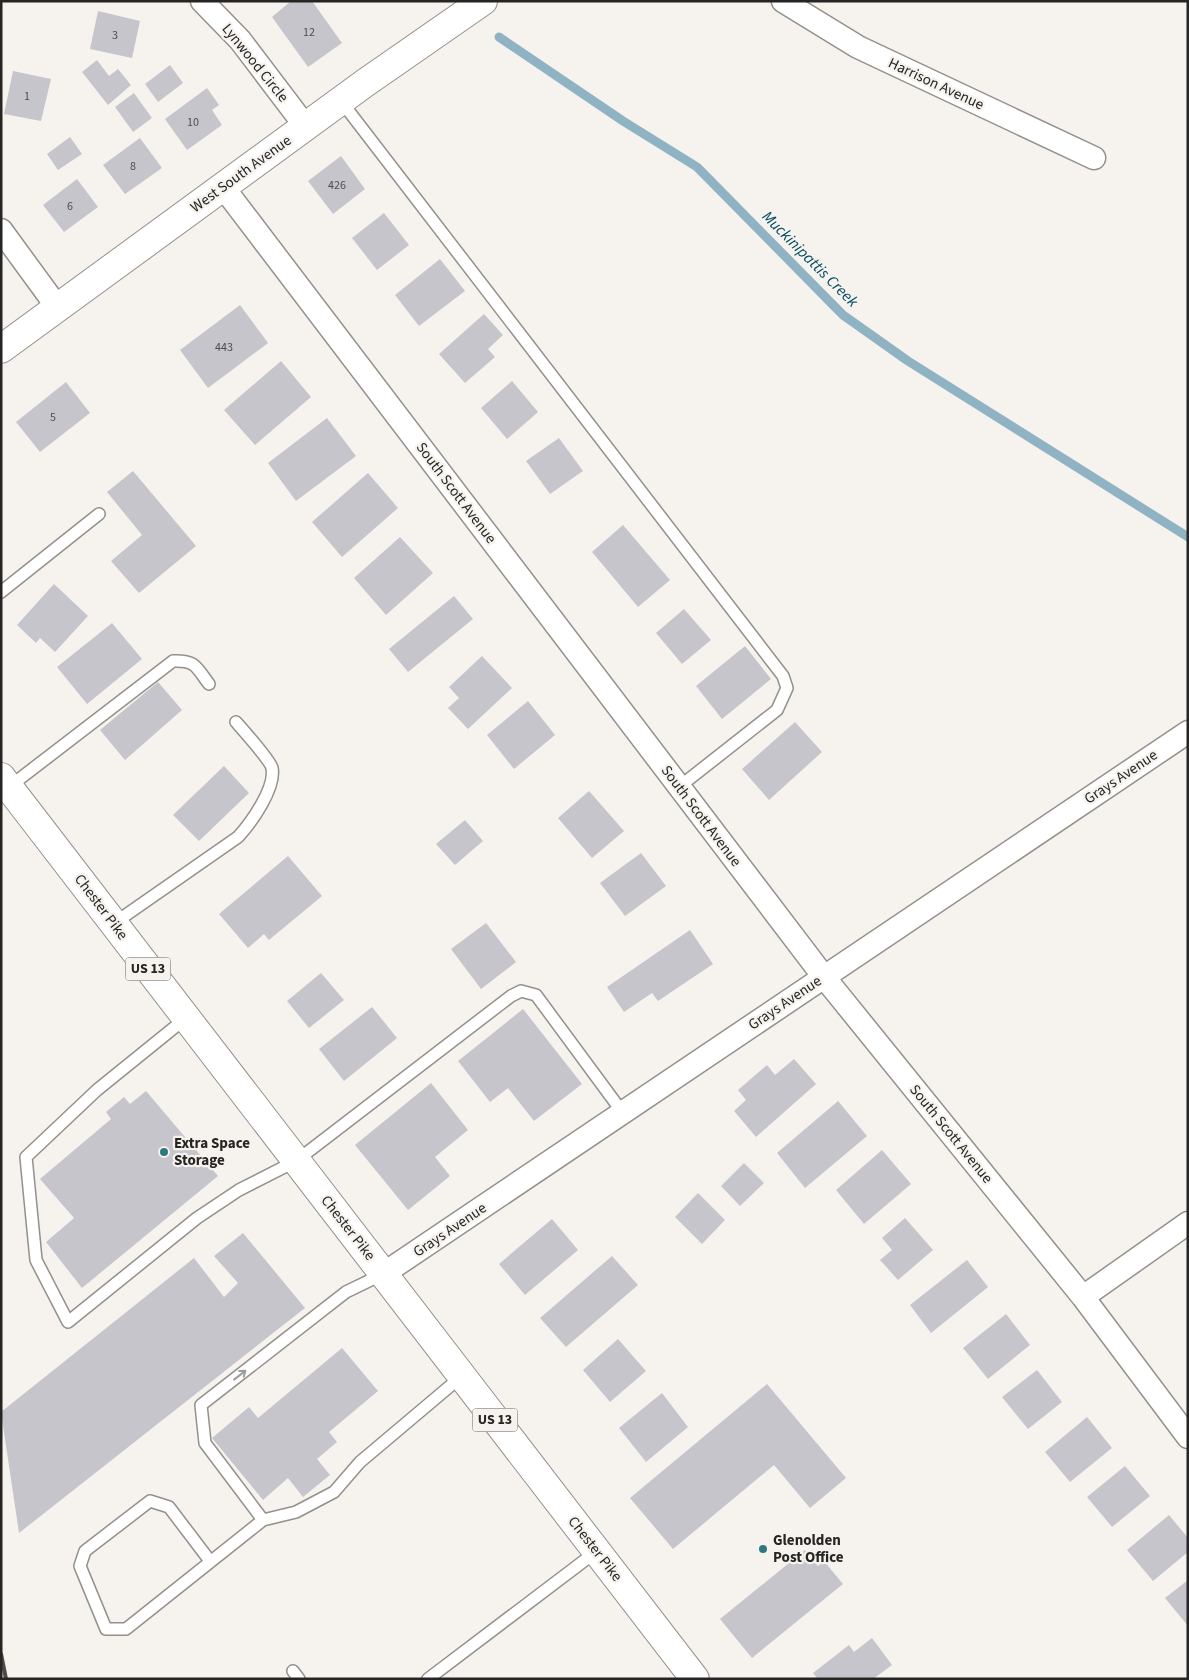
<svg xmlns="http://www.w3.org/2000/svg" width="1189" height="1680" font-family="'Source Sans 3',sans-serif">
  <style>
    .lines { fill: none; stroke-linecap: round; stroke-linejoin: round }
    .stream { stroke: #90b3c3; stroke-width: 9 }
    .building { fill: #c6c5cc }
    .service-casing { stroke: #94918c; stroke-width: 14 }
    .minor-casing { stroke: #94918c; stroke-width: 25 }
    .tertiary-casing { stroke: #94918c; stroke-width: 30 }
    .primary-casing { stroke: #94918c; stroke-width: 30 }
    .service { stroke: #fff; stroke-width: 11 }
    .minor { stroke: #fff; stroke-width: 22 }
    .tertiary { stroke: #fff; stroke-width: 28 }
    .primary { stroke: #fff; stroke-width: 28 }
    .rail { stroke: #4d4b48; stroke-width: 4 }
    .oneway { stroke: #9d9d9c }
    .poi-dot { fill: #2f7880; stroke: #f6f2ed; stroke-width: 2 }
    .labels { text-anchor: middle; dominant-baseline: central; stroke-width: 4.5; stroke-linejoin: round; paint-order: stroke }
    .number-label { font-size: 12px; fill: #4e4d4d }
    .shield { fill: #f6f2ed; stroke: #646260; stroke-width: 1 }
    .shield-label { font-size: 14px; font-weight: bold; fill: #262523 }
    .street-label { font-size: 15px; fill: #262523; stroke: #f6f2ed }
    .poi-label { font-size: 15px; font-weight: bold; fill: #262523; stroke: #f6f2ed; text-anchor: start }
    .water-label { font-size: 16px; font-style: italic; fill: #004a62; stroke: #f6f2ed }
  </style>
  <rect width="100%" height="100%" fill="#f6f2ed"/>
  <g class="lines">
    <path class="stream" d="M 499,37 L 623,121 L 697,167 L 843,315 L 908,361 L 1188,537"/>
  </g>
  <path class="building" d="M 291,1 L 312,1 L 342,43 L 308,67 L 272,17 Z
    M 98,11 L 140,21 L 132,58 L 90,49 Z
    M 97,60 L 109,76 L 118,69 L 131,85 L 108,105 L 82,72 Z
    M 170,65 L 183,83 L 158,102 L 145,84 Z
    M 13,71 L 51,79 L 41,121 L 4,114 Z
    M 207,88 L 219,105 L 212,110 L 222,125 L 187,150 L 165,119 Z
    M 134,93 L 152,118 L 133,132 L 115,107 Z
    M 70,137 L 82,154 L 58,170 L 47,154 Z
    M 140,138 L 162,168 L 125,194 L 103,165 Z
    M 341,156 L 365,189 L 333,214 L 308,181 Z
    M 77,179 L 98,207 L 64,232 L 43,205 Z
    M 384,213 L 409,245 L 377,270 L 352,238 Z
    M 440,259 L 465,291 L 419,326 L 395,295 Z
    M 240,305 L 268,343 L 208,388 L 180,350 Z
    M 484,314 L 503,335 L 488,349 L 495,357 L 465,383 L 439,354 Z
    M 281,361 L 311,397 L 255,445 L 224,410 Z
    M 512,381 L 538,412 L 507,439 L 481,408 Z
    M 66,382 L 90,413 L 40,452 L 16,422 Z
    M 327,418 L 356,456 L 296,501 L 268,463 Z
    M 559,438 L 583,471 L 550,494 L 526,461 Z
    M 133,471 L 196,546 L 139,593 L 111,561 L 142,535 L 107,492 Z
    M 368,473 L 398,508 L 342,557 L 312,522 Z
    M 623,525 L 670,580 L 638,607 L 592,552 Z
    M 400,537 L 433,573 L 386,615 L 354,578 Z
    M 54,584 L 88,616 L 55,652 L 40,638 L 36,643 L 17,625 Z
    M 454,596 L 473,619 L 408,672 L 389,649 Z
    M 684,609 L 711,640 L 682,664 L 656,633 Z
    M 112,623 L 142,659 L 87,704 L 57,667 Z
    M 745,646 L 771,679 L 722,719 L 696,686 Z
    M 482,656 L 512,688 L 468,729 L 448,708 L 459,698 L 449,687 Z
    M 158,682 L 182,710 L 125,760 L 100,730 Z
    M 528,701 L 555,735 L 514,769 L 487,735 Z
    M 795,722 L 822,752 L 769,800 L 742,769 Z
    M 224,766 L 249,793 L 199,841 L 173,815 Z
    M 589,791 L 624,831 L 592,858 L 558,818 Z
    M 465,820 L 483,841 L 455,865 L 436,844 Z
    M 641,853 L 666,886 L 625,916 L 600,883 Z
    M 288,856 L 322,896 L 269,940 L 264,934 L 248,948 L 219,914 Z
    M 486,923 L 516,962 L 481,989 L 451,949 Z
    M 690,930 L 713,964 L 658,1001 L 652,993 L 624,1012 L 607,987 Z
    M 321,973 L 344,1000 L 309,1028 L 287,1001 Z
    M 372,1007 L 397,1038 L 344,1081 L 319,1049 Z
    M 523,1009 L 582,1084 L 534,1121 L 508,1088 L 490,1102 L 458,1061 Z
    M 794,1059 L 816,1084 L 756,1137 L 734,1111 L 746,1100 L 738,1090 L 767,1065 L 775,1075 Z
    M 431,1083 L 468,1130 L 435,1157 L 450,1176 L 408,1210 L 355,1145 Z
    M 146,1091 L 218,1176 L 82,1288 L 46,1242 L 74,1218 L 40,1179 L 111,1119 L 106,1112 L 124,1097 L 130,1104 Z
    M 838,1101 L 867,1136 L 805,1188 L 777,1153 Z
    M 882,1150 L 911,1184 L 864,1224 L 836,1190 Z
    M 744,1163 L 764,1183 L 740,1206 L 721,1186 Z
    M 698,1193 L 725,1220 L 702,1244 L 675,1217 Z
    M 905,1218 L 933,1250 L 898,1280 L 880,1260 L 892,1250 L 882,1238 Z
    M 552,1219 L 578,1250 L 525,1295 L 499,1264 Z
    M 243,1233 L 305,1308 L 19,1533 L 1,1412 L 194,1258 L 224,1297 L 238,1283 L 214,1256 Z
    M 612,1256 L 638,1285 L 566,1347 L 540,1318 Z
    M 967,1260 L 988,1287 L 931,1333 L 910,1305 Z
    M 1006,1314 L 1030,1345 L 988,1379 L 963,1348 Z
    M 618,1339 L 646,1371 L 610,1402 L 583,1370 Z
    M 342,1348 L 378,1391 L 329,1432 L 337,1442 L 317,1459 L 330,1475 L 303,1497 L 288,1478 L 263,1500 L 212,1438 L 249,1407 L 258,1418 Z
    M 1037,1370 L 1062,1402 L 1028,1429 L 1002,1397 Z
    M 767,1384 L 846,1478 L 810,1508 L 774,1465 L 673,1549 L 630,1498 Z
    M 662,1393 L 688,1427 L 646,1462 L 619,1428 Z
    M 1087,1417 L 1112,1448 L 1070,1482 L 1045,1452 Z
    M 1125,1466 L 1150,1496 L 1112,1527 L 1087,1497 Z
    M 1169,1515 L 1188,1538 L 1188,1552 L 1153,1581 L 1127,1550 Z
    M 805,1550 L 818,1566 L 824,1561 L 843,1584 L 752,1658 L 720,1619 Z
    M 1188,1580 L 1188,1626 L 1165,1598 Z
    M 872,1638 L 892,1665 L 873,1679 L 818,1679 L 813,1673 L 849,1645 L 854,1652 Z"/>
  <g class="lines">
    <g class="service-casing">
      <path id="service" d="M 341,101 L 783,676 L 787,688 L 777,710 L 679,787
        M 1,592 L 99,514
        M 9,787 L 173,661 C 196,660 196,667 209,684
        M 113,924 L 238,837 C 251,823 276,788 272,768 C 270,760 243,730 236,722
        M 186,1018 L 97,1090 L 26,1157 L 36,1260 L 68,1322 L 197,1218 L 239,1190 L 296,1161 L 511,996 L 521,991 L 536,995 L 623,1113
        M 263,1520 L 205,1443 L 201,1405 L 346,1292 L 383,1274
        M 210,1561 L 169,1507 L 150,1501 L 85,1551 L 80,1566 L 106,1629 L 126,1629 L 263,1520 L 296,1512 L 334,1492 L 360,1462 L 462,1376
        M 293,1671 L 299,1679
        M 428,1679 L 597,1551"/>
    </g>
    <g class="minor-casing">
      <path id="minor" d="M 202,1 L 240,40 L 306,127
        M 783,1 L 858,47 L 1094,158
        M 223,187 L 824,977 L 1083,1297 L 1188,1437
        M 1,230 L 58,308
        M 383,1274 L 1188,732
        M 1083,1297 L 1188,1223"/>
    </g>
    <g class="tertiary-casing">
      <path id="tertiary" d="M 1,349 L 365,83 L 483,1"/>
    </g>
    <g class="primary-casing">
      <path id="primary" d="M 1,777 L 695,1679"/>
    </g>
    <use href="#service" class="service"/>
    <use href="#minor" class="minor"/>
    <use href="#tertiary" class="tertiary"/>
    <use href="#primary" class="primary"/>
    <path class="rail" d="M 1,1654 L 6,1679"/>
  </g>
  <defs><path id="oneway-shaft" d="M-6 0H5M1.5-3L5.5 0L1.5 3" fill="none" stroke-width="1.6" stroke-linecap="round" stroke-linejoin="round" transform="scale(1.25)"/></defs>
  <use class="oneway" href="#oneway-shaft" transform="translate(240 1375) rotate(-38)"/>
  <g class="poi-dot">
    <circle cx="164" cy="1152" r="5"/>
    <circle cx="763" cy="1549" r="5"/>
  </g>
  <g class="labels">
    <g class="number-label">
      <text x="309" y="32">12</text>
      <text x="115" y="35">3</text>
      <text x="27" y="96">1</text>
      <text x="193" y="122">10</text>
      <text x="133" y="166">8</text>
      <text x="337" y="185">426</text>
      <text x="70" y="206">6</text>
      <text x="224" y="347">443</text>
      <text x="53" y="417">5</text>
    </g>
    <g class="shield">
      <rect x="125.5" y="957.5" width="45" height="23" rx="4"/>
      <rect x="472.5" y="1408.5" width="45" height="23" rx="4"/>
    </g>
    <g class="shield-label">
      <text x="148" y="969">US 13</text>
      <text x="495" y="1420">US 13</text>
    </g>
    <g class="street-label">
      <text transform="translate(255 63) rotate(51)">Lynwood Circle</text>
      <text transform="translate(936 84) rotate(25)">Harrison Avenue</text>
      <text transform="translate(241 174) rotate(-36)">West South Avenue</text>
      <text transform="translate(456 493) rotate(53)">South Scott Avenue</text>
      <text transform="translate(1121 777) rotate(-34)">Grays Avenue</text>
      <text transform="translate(701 816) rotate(53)">South Scott Avenue</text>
      <text transform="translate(101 907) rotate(53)">Chester Pike</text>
      <text transform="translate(785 1003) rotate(-34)">Grays Avenue</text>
      <text transform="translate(951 1134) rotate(51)">South Scott Avenue</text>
      <text transform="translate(348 1228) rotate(52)">Chester Pike</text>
      <text transform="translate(450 1230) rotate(-34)">Grays Avenue</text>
      <text transform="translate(595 1549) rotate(52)">Chester Pike</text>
    </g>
    <g class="poi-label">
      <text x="174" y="1143">Extra Space<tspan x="174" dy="17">Storage</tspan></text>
      <text x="773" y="1540">Glenolden<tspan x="773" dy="17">Post Office</tspan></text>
    </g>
    <g class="water-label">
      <text transform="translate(810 259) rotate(45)">Muckinipattis Creek</text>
    </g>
  </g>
  <rect width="1189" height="1680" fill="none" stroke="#262523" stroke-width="5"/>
</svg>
